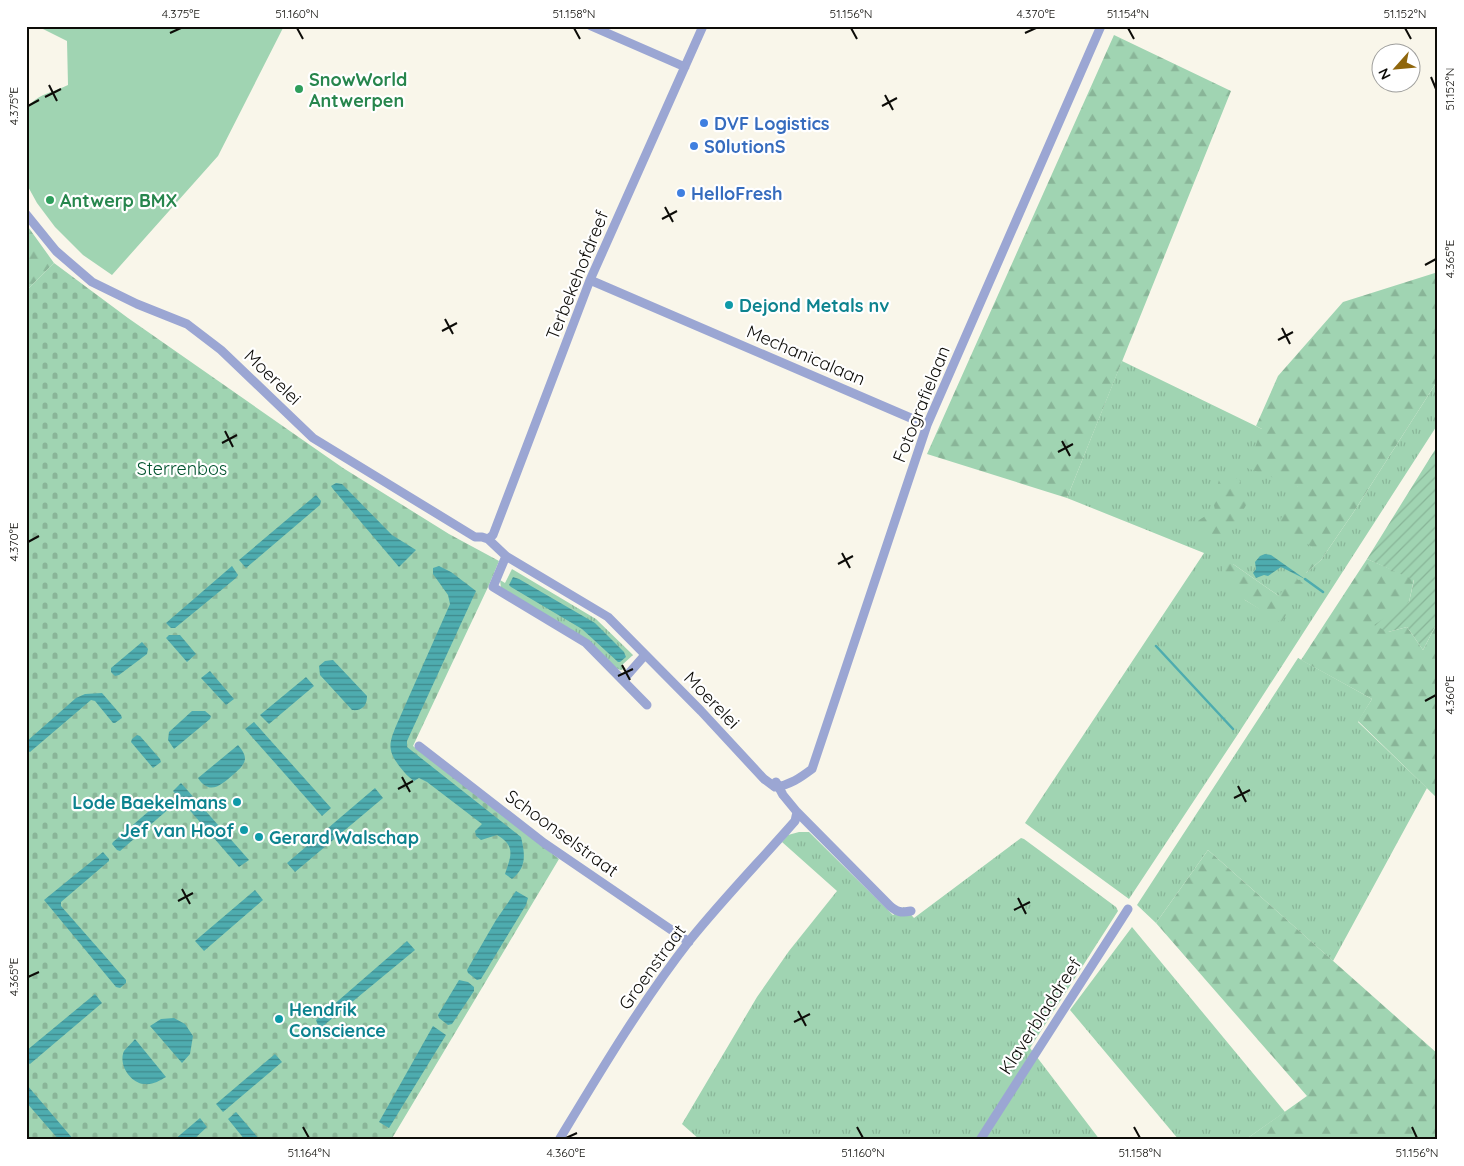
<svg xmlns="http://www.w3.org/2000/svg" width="1464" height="1166" font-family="Quicksand,sans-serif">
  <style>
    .grass { fill: url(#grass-tufts); fill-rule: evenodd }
    .forest { fill: url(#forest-firs) }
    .cemetery { fill: url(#cemetery-stones) }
    .garden { fill: url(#garden-furrows) }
    .pitch { fill: #a0d4b2 }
    .water { fill: url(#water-rules) }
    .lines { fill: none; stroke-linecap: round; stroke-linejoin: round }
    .stream { stroke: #4eacaf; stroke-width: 2.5 }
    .minor { stroke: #9ba6d3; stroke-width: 9 }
    .ticks { fill: none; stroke: #0d0c08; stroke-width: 2 }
    .leisure-dot { fill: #2e9e5b; stroke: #fff; stroke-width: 2 }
    .shop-dot { fill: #3f7fe0; stroke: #fff; stroke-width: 2 }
    .culture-dot { fill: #0f9aa8; stroke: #fff; stroke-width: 2 }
    .labels { text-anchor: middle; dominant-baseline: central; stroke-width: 4.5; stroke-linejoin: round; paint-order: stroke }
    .leisure-label { font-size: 18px; font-weight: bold; fill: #27864d; stroke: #fff; text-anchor: start }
    .shop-label { font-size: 18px; font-weight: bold; fill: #366cbe; stroke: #fff; text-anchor: start }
    .street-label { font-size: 18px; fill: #0d0c08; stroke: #fff }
    .culture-label { font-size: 18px; font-weight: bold; fill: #0d838f; stroke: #fff; text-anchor: start }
    .park-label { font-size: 18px; fill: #02542f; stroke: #fff }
    .neatline { fill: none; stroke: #0d0c08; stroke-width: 2 }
    .ticks-label { font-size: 12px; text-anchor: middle; fill: #0d0c08 }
  </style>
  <defs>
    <pattern id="grass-tufts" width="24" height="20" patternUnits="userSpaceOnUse" patternTransform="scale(1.25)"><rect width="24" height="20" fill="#a0d4b2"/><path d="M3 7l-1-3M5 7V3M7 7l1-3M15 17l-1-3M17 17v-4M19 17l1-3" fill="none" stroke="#89b598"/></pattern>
    <pattern id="forest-firs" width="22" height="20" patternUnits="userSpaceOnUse" patternTransform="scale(1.25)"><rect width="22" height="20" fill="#a0d4b2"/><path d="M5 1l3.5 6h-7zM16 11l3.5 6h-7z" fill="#89b598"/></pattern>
    <pattern id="cemetery-stones" width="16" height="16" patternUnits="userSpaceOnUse" patternTransform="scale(1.25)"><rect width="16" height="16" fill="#a0d4b2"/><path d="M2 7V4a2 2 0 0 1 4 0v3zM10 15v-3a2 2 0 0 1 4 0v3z" fill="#89b598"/></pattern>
    <pattern id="garden-furrows" width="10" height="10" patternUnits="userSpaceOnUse" patternTransform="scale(1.25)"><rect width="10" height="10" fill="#a0d4b2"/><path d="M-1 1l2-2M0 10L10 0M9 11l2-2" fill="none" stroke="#89b598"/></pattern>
    <pattern id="water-rules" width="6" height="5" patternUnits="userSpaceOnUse" patternTransform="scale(1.25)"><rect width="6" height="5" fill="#4eacaf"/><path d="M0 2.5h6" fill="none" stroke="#3f8a8c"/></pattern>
  </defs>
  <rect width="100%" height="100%" fill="#f9f6ea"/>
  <path class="grass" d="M 1122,361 L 1262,429 L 1298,487 L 1312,547 L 1306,573 L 1321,560 L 1353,513 L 1438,380 L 1438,424 L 1238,734 L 1129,899 L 1025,823 L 1204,553 L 1067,498 ZM 1233,564 L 1279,596 L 1260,609 L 1245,600 Z
    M 512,569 L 596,619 L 633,655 L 622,665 L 626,669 L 620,670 L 616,668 L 501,588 L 500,580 L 505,583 Z
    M 1298,658 L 1372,699 L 1358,722 L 1427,788 L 1333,961 L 1208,850 L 1156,923 L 1137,905 Z
    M 799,832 L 809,832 L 893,915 L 904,907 L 914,918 L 1021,838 L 1024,839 L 1116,907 L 1118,911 L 1030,1048 L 1100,1140 L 700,1140 L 682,1124 L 757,997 L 789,951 L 837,891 L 782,842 L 788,835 Z
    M 1132,927 L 1285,1112 L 1245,1140 L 1179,1140 L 1070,1010 Z"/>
  <path class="forest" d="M 1114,35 L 1231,91 L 1067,498 L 927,454 Z
    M 26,224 L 54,263 L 26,291 Z
    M 1438,272 L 1438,380 L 1353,513 L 1321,560 L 1306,573 L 1298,567 L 1312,547 L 1278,524 L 1298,487 L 1247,468 L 1262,429 L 1256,426 L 1278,376 L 1343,302 Z
    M 1221,473 L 1230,475 L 1241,481 L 1240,492 L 1250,498 L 1226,541 L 1198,534 L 1191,525 L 1215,510 L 1213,501 Z
    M 1367,559 L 1414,579 L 1409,602 L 1388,632 L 1407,627 L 1423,650 L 1438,621 L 1438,799 L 1358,721 L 1372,699 L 1301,660 Z
    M 1224,564 L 1233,564 L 1279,596 L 1292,576 L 1305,584 L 1281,623 L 1245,600 L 1220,579 Z
    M 1208,850 L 1438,1054 L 1438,1140 L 1245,1140 L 1307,1096 L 1156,923 Z"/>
  <path class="cemetery" d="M 54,263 L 128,318 L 343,468 L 449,534 L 499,561 L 489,585 L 413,746 L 559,859 L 391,1140 L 26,1140 L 26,291 Z"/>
  <path class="garden" d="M 1438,445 L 1438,621 L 1423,650 L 1407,627 L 1388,632 L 1374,625 L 1409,602 L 1414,580 L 1367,559 Z"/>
  <path class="pitch" d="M 28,26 L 284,26 L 218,156 L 112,275 L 83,255 L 55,227 L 37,203 L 26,183 L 26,110 C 34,95 54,92 68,85 L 67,41 L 43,29 Z"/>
  <path class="water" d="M 336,483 L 342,484 L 392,535 L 416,550 L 399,567 L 333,489 L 331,486 Z
    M 316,495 L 321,501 L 320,505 L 246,568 L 239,560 Z
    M 1265,554 L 1271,555 L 1305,579 L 1281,567 L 1268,576 L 1264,575 L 1256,578 L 1253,573 L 1256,569 L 1255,562 L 1260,556 Z
    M 232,566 L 238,575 L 236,578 L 175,628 L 171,628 L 166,623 Z
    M 439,566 L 451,572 L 476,591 L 407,741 L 407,747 L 521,837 C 525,854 527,867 512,879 L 505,874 C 511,856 516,846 497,835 L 481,840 L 476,836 L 475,831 L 482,824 L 427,782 L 419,778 L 414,781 C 408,777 404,772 400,767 C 387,750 389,744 396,726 L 450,604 L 448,595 L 433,574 L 433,568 Z
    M 513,577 L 519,579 L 595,623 L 624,652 L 626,657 L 620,662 L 618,662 L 582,629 L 511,587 L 509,585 Z
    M 169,635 L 180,635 L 196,654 L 187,662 L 166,638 Z
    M 142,642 L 148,649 L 147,654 L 119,675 L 115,676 L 111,672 L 111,668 Z
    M 333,660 L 367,696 C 367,706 362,711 352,710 L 320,675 L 319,666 L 325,661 Z
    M 210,671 L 234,699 L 226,705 L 201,678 Z
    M 306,677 L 314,686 L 269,724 L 260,715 Z
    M 102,693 L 121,715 L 122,718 L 115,723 L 113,723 L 95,701 L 91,700 L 30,752 L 26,750 L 26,742 L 76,698 L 85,694 Z
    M 192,711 L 205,711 L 211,716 L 210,719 L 174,749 L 168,740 L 169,732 Z
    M 254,722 L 331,808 L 322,816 L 245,729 Z
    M 137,735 L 140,736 L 160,759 L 161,762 L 153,768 L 131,742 L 132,739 Z
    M 238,745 C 241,749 245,753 245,759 C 244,766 238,770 234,774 C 221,785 210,796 198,778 Z
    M 181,783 L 249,860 L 239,867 L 173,791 Z
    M 375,788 L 383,798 L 295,872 L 287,863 Z
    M 163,799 L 166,799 L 171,807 L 120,851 L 117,850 L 112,844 L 113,842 Z
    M 103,852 L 109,859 L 109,861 L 61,902 L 61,906 L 126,980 L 126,983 L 120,988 L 116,987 L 44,900 Z
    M 255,890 L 263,900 L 204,951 L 195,941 Z
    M 516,891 L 528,898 L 526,905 L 481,979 L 477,980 L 468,973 L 467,970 L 496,920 Z
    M 407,941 L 415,950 L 323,1026 L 319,1028 L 316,1020 Z
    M 459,980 L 468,982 L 474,987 L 474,991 L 452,1024 L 448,1025 L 439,1018 L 438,1015 Z
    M 95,994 L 102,1003 L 30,1064 L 26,1062 L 26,1051 Z
    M 174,1018 L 185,1024 L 193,1036 L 190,1054 L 182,1063 L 150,1026 L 161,1019 Z
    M 433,1026 L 446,1035 L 389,1128 L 379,1122 Z
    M 135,1039 L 166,1077 C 159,1081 153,1085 144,1084 C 130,1083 118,1064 124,1051 C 127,1047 132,1043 135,1039 Z
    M 275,1054 L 282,1062 L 223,1112 L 216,1104 Z
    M 26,1085 L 27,1085 L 74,1140 L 59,1140 L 26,1102 Z
    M 236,1112 L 260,1140 L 245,1140 L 228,1119 Z
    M 200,1118 L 207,1127 L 193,1140 L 174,1140 Z"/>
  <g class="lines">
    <path class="stream" d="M 1305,579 L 1323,592
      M 1156,646 L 1233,729"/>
    <path class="minor" d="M 591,26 L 685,67
      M 26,214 L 56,251 L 92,282 L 137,304 L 187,324 L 221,350 L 313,438 L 475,537 L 482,537 L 488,539 L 506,556 L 608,617 L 701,711 L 764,779 L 775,787 C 790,785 800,778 812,769 L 927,425 L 1101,26
      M 590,280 L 927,425
      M 488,539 L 493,535 L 590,280 L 703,26
      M 506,556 L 493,587 L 586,643 L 647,705
      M 623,680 L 645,655
      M 419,746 L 544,843 L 689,942
      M 776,782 L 783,795 L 797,812 L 890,906 C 897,912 901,913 911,911
      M 559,1140 C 600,1072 641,1003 690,940 C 723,899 760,861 795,821 L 797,812
      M 980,1140 L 1128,909"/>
  </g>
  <path class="ticks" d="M 297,28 L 303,39M 574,28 L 580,39M 851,28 L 857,39M 1128,28 L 1134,39M 1405,28 L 1411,39M 170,33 L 181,28M 1025,33 L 1036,28M 1431,77 L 1436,89M 49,85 L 57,101M 885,95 L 893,110M 45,97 L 61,89M 28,106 L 39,100M 882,106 L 897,98M 665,207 L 673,222M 662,219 L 677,211M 1425,265 L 1436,259M 445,319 L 453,334M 1282,328 L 1290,344M 442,331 L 457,323M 1278,340 L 1293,332M 225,431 L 233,447M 1062,441 L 1070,456M 222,443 L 237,435M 1058,452 L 1073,444M 28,542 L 39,536M 842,553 L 850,568M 838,564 L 853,556M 622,665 L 630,680M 618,676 L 633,669M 1425,701 L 1436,695M 402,777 L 410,792M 1238,786 L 1246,802M 398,789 L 413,781M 1234,798 L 1250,790M 182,889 L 190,904M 1018,898 L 1026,914M 178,901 L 193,893M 1014,910 L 1030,902M 28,977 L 39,972M 798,1011 L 806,1026M 794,1022 L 810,1014M 303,1127 L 309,1138M 857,1127 L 863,1138M 1134,1127 L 1140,1138M 1412,1127 L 1417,1138M 566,1138 L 577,1133"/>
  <g class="leisure-dot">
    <circle cx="299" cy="89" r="5"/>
    <circle cx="50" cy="200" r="5"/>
  </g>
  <g class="shop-dot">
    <circle cx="704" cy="123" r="5"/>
    <circle cx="694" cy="146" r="5"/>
    <circle cx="681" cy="193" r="5"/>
  </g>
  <g class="culture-dot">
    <circle cx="729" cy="305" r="5"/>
    <circle cx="237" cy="802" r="5"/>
    <circle cx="244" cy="830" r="5"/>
    <circle cx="259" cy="837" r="5"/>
    <circle cx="279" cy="1019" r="5"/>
  </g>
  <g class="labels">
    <g class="leisure-label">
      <text x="309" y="79">SnowWorld<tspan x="309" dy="21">Antwerpen</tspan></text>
      <text x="60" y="200">Antwerp BMX</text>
    </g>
    <g class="shop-label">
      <text x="714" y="123">DVF Logistics</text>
      <text x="704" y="146">S0lutionS</text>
      <text x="691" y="193">HelloFresh</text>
    </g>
    <g class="street-label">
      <text transform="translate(577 275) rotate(-68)">Terbekehofdreef</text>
      <text transform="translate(806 355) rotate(23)">Mechanicalaan</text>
      <text transform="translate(273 377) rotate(44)">Moerelei</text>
      <text transform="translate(921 404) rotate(-68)">Fotografielaan</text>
      <text transform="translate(712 700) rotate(46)">Moerelei</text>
      <text transform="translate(562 833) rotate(36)">Schoonselstraat</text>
      <text transform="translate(652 967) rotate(-54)">Groenstraat</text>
      <text transform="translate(1040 1016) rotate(-57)">Klaverbladdreef</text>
    </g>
    <g class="culture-label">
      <text x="739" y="305">Dejond Metals nv</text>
      <text x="227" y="802" text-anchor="end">Lode Baekelmans</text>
      <text x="234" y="830" text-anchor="end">Jef van Hoof</text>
      <text x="269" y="837">Gerard Walschap</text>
      <text x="289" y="1009">Hendrik<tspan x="289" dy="21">Conscience</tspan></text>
    </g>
    <g class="park-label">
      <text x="182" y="468">Sterrenbos</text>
    </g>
  </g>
  <rect width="1464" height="1166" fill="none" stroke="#ffffff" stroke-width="55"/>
  <g transform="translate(1396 68) rotate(243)"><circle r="24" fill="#ffffff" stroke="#9e9e9c"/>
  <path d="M0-4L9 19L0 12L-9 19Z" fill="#8f660c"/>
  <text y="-8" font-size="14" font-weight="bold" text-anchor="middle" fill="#0d0c08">N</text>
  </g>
  <rect x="28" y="28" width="1408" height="1110" class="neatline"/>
  <g class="ticks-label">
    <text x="181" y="18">4.375°E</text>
    <text x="297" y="18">51.160°N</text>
    <text x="574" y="18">51.158°N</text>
    <text x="851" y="18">51.156°N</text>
    <text x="1036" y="18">4.370°E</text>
    <text x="1128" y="18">51.154°N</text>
    <text x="1405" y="18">51.152°N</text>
    <text transform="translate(1450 89) rotate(-90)" y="4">51.152°N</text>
    <text transform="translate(14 106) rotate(-90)" y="4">4.375°E</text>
    <text transform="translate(1450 259) rotate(-90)" y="4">4.365°E</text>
    <text transform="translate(14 542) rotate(-90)" y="4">4.370°E</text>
    <text transform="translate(1450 695) rotate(-90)" y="4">4.360°E</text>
    <text transform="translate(14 977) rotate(-90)" y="4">4.365°E</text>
    <text x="309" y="1157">51.164°N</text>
    <text x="566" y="1157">4.360°E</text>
    <text x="863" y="1157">51.160°N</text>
    <text x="1140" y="1157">51.158°N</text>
    <text x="1417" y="1157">51.156°N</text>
  </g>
</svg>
